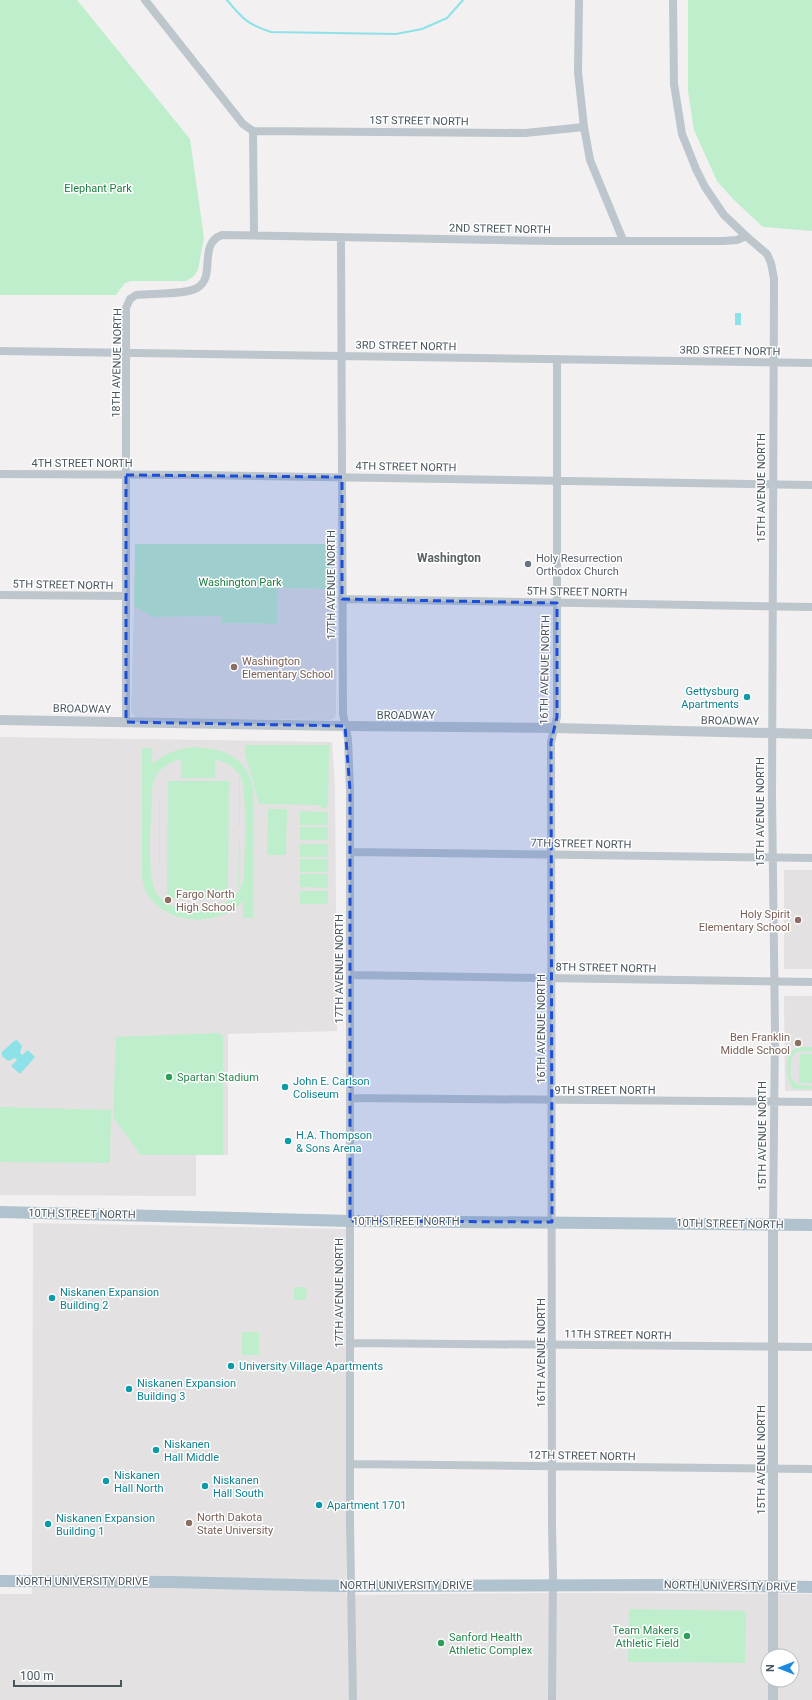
<svg xmlns="http://www.w3.org/2000/svg" width="812" height="1700" font-family="Roboto,sans-serif">
  <style>
    .education { fill: #e3e1e2; fill-rule: evenodd }
    .green { fill: #bfeecc; fill-rule: evenodd }
    .water { fill: #8de2ea }
    .lines { fill: none; stroke-linecap: round; stroke-linejoin: round }
    .stream { stroke: #8de2ea; stroke-width: 2 }
    .minor { stroke: #bcc6cc; stroke-width: 8 }
    .tertiary { stroke: #bcc6cc; stroke-width: 10 }
    .primary { stroke: #b0c2ce; stroke-width: 12 }
    .marked { fill: #1d4ed8; fill-opacity: 0.2; stroke: #1d4ed8; stroke-width: 3; stroke-dasharray: 8 5; stroke-linejoin: round }
    .worship-dot { fill: #6b7280; stroke: #fff; stroke-width: 1.5 }
    .education-dot { fill: #8d6e63; stroke: #fff; stroke-width: 1.5 }
    .culture-dot { fill: #0f9aa8; stroke: #fff; stroke-width: 1.5 }
    .leisure-dot { fill: #2e9e5b; stroke: #fff; stroke-width: 1.5 }
    .labels { text-anchor: middle; dominant-baseline: central; stroke-width: 3; stroke-linejoin: round; paint-order: stroke }
    .street-label { font-size: 11px; fill: #48555d; stroke: #fff }
    .park-label { font-size: 11px; fill: #197e40; stroke: #fff }
    .worship-label { font-size: 11px; fill: #5b616d; stroke: #fff; text-anchor: start }
    .education-label { font-size: 11px; fill: #785e54; stroke: #fff; text-anchor: start }
    .culture-label { font-size: 11px; fill: #0d838f; stroke: #fff; text-anchor: start }
    .leisure-label { font-size: 11px; fill: #27864d; stroke: #fff; text-anchor: start }
    .neighbourhood-label { font-size: 12px; font-weight: bold; fill: #5c6165; stroke: #fff }
  </style>
  <rect width="100%" height="100%" fill="#f2f0f0"/>
  <path class="education" d="M 278,588 L 336,589 L 336,713 L 335,718 L 330,720 L 137,718 L 133,715 L 131,711 L 134,606 L 152,617 L 222,616 L 222,623 L 277,624 Z
    M 0,737 L 332,742 L 335,787 L 337,1031 L 228,1034 L 228,1155 L 196,1155 L 196,1196 L 0,1195 Z
    M 784,870 L 812,870 L 812,969 L 784,969 Z
    M 784,996 L 812,996 L 812,1091 L 785,1091 Z
    M 33,1223 L 348,1229 L 346,1595 L 547,1593 L 812,1594 L 812,1700 L 0,1700 L 0,1594 L 32,1594 ZM 768,1656 L 792,1656 L 792,1680 L 768,1680 Z"/>
  <path class="green" d="M 0,0 L 77,0 L 190,139 L 204,238 L 198,270 L 194,276 L 186,281 L 132,281 L 125,283 L 116,295 L 0,295 Z
    M 688,0 L 812,0 L 812,231 L 763,227 L 733,199 L 717,181 L 694,130 L 688,91 Z
    M 135,544 L 329,544 L 329,589 L 278,588 L 277,624 L 222,623 L 221,616 L 152,617 L 134,606 Z
    M 245,745 L 329,745 L 328,805 L 326,808 L 322,808 L 319,805 L 259,804 L 245,753 Z
    M 196,747 C 226,749 247,757 253,789 L 253,918 L 243,918 L 243,901 C 221,926 170,926 150,898 C 145,892 144,886 142,878 L 142,748 L 152,748 L 152,764 C 165,753 179,748 196,747 ZM 181,759 L 181,778 L 215,778 L 215,759 C 225,762 234,766 240,776 C 248,790 244,857 244,877 C 242,883 241,889 237,894 C 220,913 167,917 155,890 C 146,870 152,814 152,789 C 155,770 164,765 181,759 Z
    M 239,778 L 240,778 L 240,827 L 239,827 Z
    M 168,781 L 229,781 L 228,899 L 167,898 Z
    M 159,802 L 160,802 L 160,863 L 159,863 Z
    M 268,809 L 287,809 L 286,855 L 267,855 Z
    M 300,811 L 328,812 L 328,825 L 300,825 Z
    M 300,827 L 328,827 L 328,840 L 300,840 Z
    M 239,841 L 240,841 L 239,887 L 238,887 Z
    M 300,844 L 328,844 L 328,857 L 300,857 Z
    M 300,859 L 328,859 L 328,872 L 300,872 Z
    M 300,874 L 328,874 L 328,888 L 300,887 Z
    M 300,891 L 328,891 L 328,904 L 300,904 Z
    M 219,1033 L 223,1037 L 223,1155 L 141,1155 L 113,1117 L 116,1037 Z
    M 812,1047 L 812,1051 L 796,1052 L 792,1057 C 789,1079 788,1085 812,1086 L 812,1089 L 796,1089 L 792,1087 C 786,1080 784,1056 793,1050 C 798,1046 806,1047 812,1047 Z
    M 800,1054 L 812,1054 L 812,1083 L 799,1083 Z
    M 0,1107 L 111,1110 L 110,1163 L 0,1162 Z
    M 296,1287 L 304,1287 L 307,1290 L 306,1300 L 294,1300 L 294,1290 Z
    M 242,1332 L 259,1332 L 259,1355 L 242,1355 Z
    M 629,1609 L 746,1611 L 745,1663 L 628,1662 Z"/>
  <path class="water" d="M 735,313 L 741,313 L 741,325 L 735,325 Z
    M 17,1040 L 22,1046 L 20,1053 L 22,1055 L 28,1050 L 35,1057 L 20,1074 L 11,1066 L 17,1060 L 15,1058 L 8,1061 L 2,1056 L 2,1052 L 14,1041 Z"/>
  <g class="lines">
    <path class="stream" d="M 227,0 C 242,18 248,25 271,32 L 396,34 L 422,29 L 447,18 L 463,0"/>
    <path class="minor" d="M 145,0 L 243,124 L 253,131
      M 579,0 L 578,72 L 584,127 L 590,160 L 623,240
      M 673,0 L 674,84 L 682,134 L 696,169 L 705,187 L 724,215 L 746,236 L 767,254 L 771,263 L 774,279 L 772,798 L 775,1030 L 773,1225
      M 253,131 L 525,133 L 584,127
      M 253,131 L 254,235
      M 341,238 L 343,714 L 348,739 L 350,790 L 350,1525 L 353,1700
      M 0,351 L 812,363
      M 0,474 L 199,475 L 812,485
      M 0,595 L 126,596
      M 342,599 L 812,607
      M 126,722 L 126,308 L 130,299 L 136,295 C 152,293 185,295 197,288 C 217,277 197,244 222,235 L 550,241 L 723,241 L 737,240 L 746,236
      M 350,852 L 812,858
      M 351,975 L 812,982
      M 350,1098 L 812,1102
      M 351,1343 L 812,1347
      M 351,1464 L 812,1469
      M 552,1700 L 553,1573 L 552,1527 L 551,742 L 557,717 L 557,359"/>
    <path class="tertiary" d="M 0,720 L 345,726 L 555,728 L 812,734
      M 773,1656 L 773,1225
      M 773,1700 L 773,1680"/>
    <path class="primary" d="M 0,1212 L 350,1221 L 812,1225
      M 0,1581 L 170,1582 L 340,1586 L 675,1585 L 812,1587"/>
  </g>
  <path class="marked" d="M 126,475 L 342,477 L 342,599 L 557,603 L 557,717 L 551,742 L 552,1222 L 350,1221 L 350,790 L 345,726 L 126,722 Z"/>
  <circle class="worship-dot" cx="528" cy="564" r="4"/>
  <g class="education-dot">
    <circle cx="234" cy="667" r="4"/>
    <circle cx="168" cy="900" r="4"/>
    <circle cx="798" cy="920" r="4"/>
    <circle cx="798" cy="1043" r="4"/>
    <circle cx="189" cy="1523" r="4"/>
  </g>
  <g class="culture-dot">
    <circle cx="747" cy="697" r="4"/>
    <circle cx="285" cy="1087" r="4"/>
    <circle cx="288" cy="1141" r="4"/>
    <circle cx="52" cy="1298" r="4"/>
    <circle cx="231" cy="1366" r="4"/>
    <circle cx="129" cy="1389" r="4"/>
    <circle cx="156" cy="1450" r="4"/>
    <circle cx="106" cy="1481" r="4"/>
    <circle cx="205" cy="1486" r="4"/>
    <circle cx="319" cy="1505" r="4"/>
    <circle cx="48" cy="1524" r="4"/>
  </g>
  <g class="leisure-dot">
    <circle cx="169" cy="1077" r="4"/>
    <circle cx="687" cy="1636" r="4"/>
    <circle cx="441" cy="1643" r="4"/>
  </g>
  <g class="labels">
    <g class="street-label">
      <text transform="translate(419 121) rotate(1)">1ST STREET NORTH</text>
      <text transform="translate(500 229) rotate(1)">2ND STREET NORTH</text>
      <text transform="translate(406 346) rotate(1)">3RD STREET NORTH</text>
      <text transform="translate(730 351) rotate(1)">3RD STREET NORTH</text>
      <text transform="translate(117 363) rotate(-89)">18TH AVENUE NORTH</text>
      <text x="82" y="463">4TH STREET NORTH</text>
      <text transform="translate(406 467) rotate(1)">4TH STREET NORTH</text>
      <text transform="translate(761 488) rotate(-90)">15TH AVENUE NORTH</text>
      <text transform="translate(63 585) rotate(1)">5TH STREET NORTH</text>
      <text transform="translate(331 585) rotate(-90)">17TH AVENUE NORTH</text>
      <text transform="translate(577 592) rotate(1)">5TH STREET NORTH</text>
      <text transform="translate(545 670) rotate(-89)">16TH AVENUE NORTH</text>
      <text transform="translate(82 709) rotate(1)">BROADWAY</text>
      <text x="406" y="715">BROADWAY</text>
      <text transform="translate(730 721) rotate(1)">BROADWAY</text>
      <text transform="translate(760 812) rotate(-90)">15TH AVENUE NORTH</text>
      <text transform="translate(581 844) rotate(1)">7TH STREET NORTH</text>
      <text transform="translate(606 968) rotate(1)">8TH STREET NORTH</text>
      <text transform="translate(339 969) rotate(-90)">17TH AVENUE NORTH</text>
      <text transform="translate(541 1029) rotate(-90)">16TH AVENUE NORTH</text>
      <text x="605" y="1090">9TH STREET NORTH</text>
      <text transform="translate(762 1136) rotate(-90)">15TH AVENUE NORTH</text>
      <text transform="translate(82 1214) rotate(1)">10TH STREET NORTH</text>
      <text x="406" y="1221">10TH STREET NORTH</text>
      <text transform="translate(730 1224) rotate(1)">10TH STREET NORTH</text>
      <text transform="translate(339 1293) rotate(-90)">17TH AVENUE NORTH</text>
      <text transform="translate(618 1335) rotate(1)">11TH STREET NORTH</text>
      <text transform="translate(541 1353) rotate(-90)">16TH AVENUE NORTH</text>
      <text transform="translate(582 1456) rotate(1)">12TH STREET NORTH</text>
      <text transform="translate(761 1460) rotate(-90)">15TH AVENUE NORTH</text>
      <text x="82" y="1581">NORTH UNIVERSITY DRIVE</text>
      <text x="406" y="1585">NORTH UNIVERSITY DRIVE</text>
      <text transform="translate(730 1586) rotate(1)">NORTH UNIVERSITY DRIVE</text>
    </g>
    <g class="park-label">
      <text x="98" y="188">Elephant Park</text>
      <text x="240" y="582">Washington Park</text>
    </g>
    <g class="worship-label">
      <text x="536" y="558">Holy Resurrection<tspan x="536" dy="13">Orthodox Church</tspan></text>
    </g>
    <g class="education-label">
      <text x="242" y="661">Washington<tspan x="242" dy="13">Elementary School</tspan></text>
      <text x="176" y="894">Fargo North<tspan x="176" dy="13">High School</tspan></text>
      <text x="790" y="914" text-anchor="end">Holy Spirit<tspan x="790" dy="13">Elementary School</tspan></text>
      <text x="790" y="1037" text-anchor="end">Ben Franklin<tspan x="790" dy="13">Middle School</tspan></text>
      <text x="197" y="1517">North Dakota<tspan x="197" dy="13">State University</tspan></text>
    </g>
    <g class="culture-label">
      <text x="739" y="691" text-anchor="end">Gettysburg<tspan x="739" dy="13">Apartments</tspan></text>
      <text x="293" y="1081">John E. Carlson<tspan x="293" dy="13">Coliseum</tspan></text>
      <text x="296" y="1135">H.A. Thompson<tspan x="296" dy="13">&amp; Sons Arena</tspan></text>
      <text x="60" y="1292">Niskanen Expansion<tspan x="60" dy="13">Building 2</tspan></text>
      <text x="239" y="1366">University Village Apartments</text>
      <text x="137" y="1383">Niskanen Expansion<tspan x="137" dy="13">Building 3</tspan></text>
      <text x="164" y="1444">Niskanen<tspan x="164" dy="13">Hall Middle</tspan></text>
      <text x="114" y="1475">Niskanen<tspan x="114" dy="13">Hall North</tspan></text>
      <text x="213" y="1480">Niskanen<tspan x="213" dy="13">Hall South</tspan></text>
      <text x="327" y="1505">Apartment 1701</text>
      <text x="56" y="1518">Niskanen Expansion<tspan x="56" dy="13">Building 1</tspan></text>
    </g>
    <g class="leisure-label">
      <text x="177" y="1077">Spartan Stadium</text>
      <text x="679" y="1630" text-anchor="end">Team Makers<tspan x="679" dy="13">Athletic Field</tspan></text>
      <text x="449" y="1637">Sanford Health<tspan x="449" dy="13">Athletic Complex</tspan></text>
    </g>
    <g class="neighbourhood-label">
      <text x="449" y="558">Washington</text>
    </g>
  </g>
  <g transform="translate(780 1668) rotate(270)"><circle r="19" fill="#ffffff" stroke="#b6bbbe"/>
  <path d="M0-3L7 15L0 10L-7 15Z" fill="#1d88df"/>
  <text y="-6" font-size="11" font-weight="bold" text-anchor="middle" fill="#48555d">N</text>
  </g>
  <path d="M14 1680v6h107v-6" fill="none" stroke="#48555d" stroke-width="2"/>
  <text x="20" y="1680" font-size="12" fill="#48555d" stroke="#ffffff" stroke-width="3" paint-order="stroke">100 m</text>
</svg>
